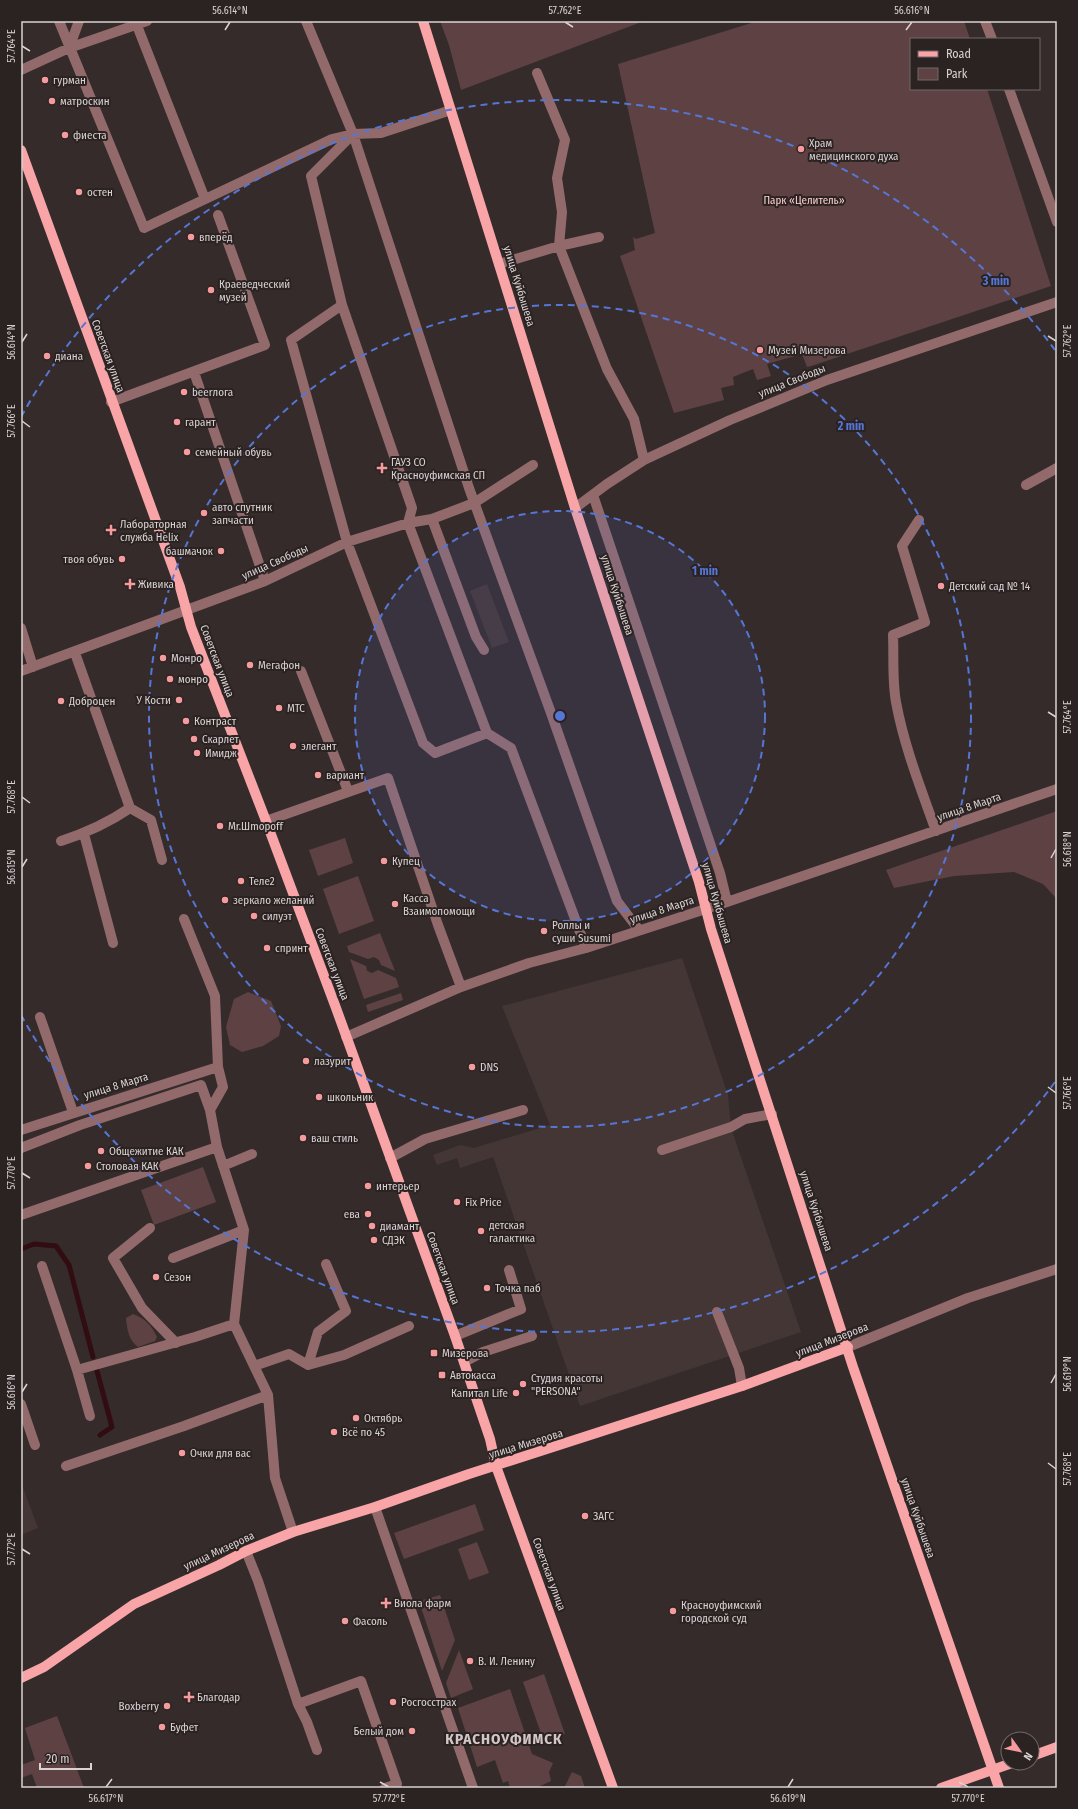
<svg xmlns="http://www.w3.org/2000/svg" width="1078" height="1809" font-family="'Fira Sans Condensed',sans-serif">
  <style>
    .built { fill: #453636 }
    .green { fill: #5e4243 }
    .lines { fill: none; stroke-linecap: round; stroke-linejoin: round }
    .stream { stroke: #310d11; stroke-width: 5 }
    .minor { stroke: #936a6b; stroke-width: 10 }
    .major { stroke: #f9a4a7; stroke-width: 10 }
    .ticks { fill: none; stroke: #dad3d3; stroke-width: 1.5 }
    .ring { fill: none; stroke: #5676d6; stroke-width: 2; stroke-dasharray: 7 5 }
    .poi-dot { fill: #f59b9e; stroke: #2b2222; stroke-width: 1.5 }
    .labels { text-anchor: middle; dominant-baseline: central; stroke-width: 4; stroke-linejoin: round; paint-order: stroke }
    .poi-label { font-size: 11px; fill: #dad3d3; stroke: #2b2222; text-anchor: start }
    .park-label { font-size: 11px; fill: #fdcecf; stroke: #2b2222 }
    .street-label { font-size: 11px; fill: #dad3d3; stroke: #2b2222 }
    .district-label { font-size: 15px; font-weight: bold; letter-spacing: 1px; fill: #d3c6c6; stroke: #2b2222 }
    .centre { fill: #5676d6; stroke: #2b2222; stroke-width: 2 }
    .ring-label { font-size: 12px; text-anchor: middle; font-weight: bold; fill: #5676d6; stroke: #2b2222; stroke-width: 4; stroke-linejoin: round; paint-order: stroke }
    .neatline { fill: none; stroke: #dad3d3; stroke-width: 1.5 }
    .ticks-label { font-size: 10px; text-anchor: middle; fill: #dad3d3 }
  </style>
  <rect width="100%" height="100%" fill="#352b2b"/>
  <path class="built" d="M 487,584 L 509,642 L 492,648 L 470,591 Z
    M 682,958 L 728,1095 L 731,1128 L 801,1332 L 580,1406 L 493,1157 L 460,1168 L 457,1158 L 437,1165 L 433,1155 L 460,1145 L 474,1148 L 550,1125 L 502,1006 Z
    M 21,1482 L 38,1528 L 21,1535 Z"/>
  <path class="green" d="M 440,21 L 644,21 L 461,90 L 449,45 Z
    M 758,21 L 964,21 L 970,39 L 911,39 L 911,89 L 987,89 L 1051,286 L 811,366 L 807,367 L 802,354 L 767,364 L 771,376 L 757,380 L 753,369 L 733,377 L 734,385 L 721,388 L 724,400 L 674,413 L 620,256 L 635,250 L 633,237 L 636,239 L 655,233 L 618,64 Z
    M 1057,811 L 1057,899 L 1043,884 L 1014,872 L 954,876 L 894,888 L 886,870 Z
    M 345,838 L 353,863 L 318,876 L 309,850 Z
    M 358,876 L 374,921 L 339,934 L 323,889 Z
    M 380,933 L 395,971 L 381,965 L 379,960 L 374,957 L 368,959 L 349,952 L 347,946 Z
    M 350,959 L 366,966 L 367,971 L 372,973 L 378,970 L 396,978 L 399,987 L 364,999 Z
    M 248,992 L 271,1001 L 281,1026 L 279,1036 L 263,1046 L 242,1052 L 230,1045 L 226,1027 L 234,999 Z
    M 401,993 L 403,1000 L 368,1012 L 366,1005 Z
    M 203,1167 L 216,1202 L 154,1225 L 141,1190 Z
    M 133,1314 C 146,1319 151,1325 157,1337 L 155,1341 L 138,1347 C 129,1340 127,1330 126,1318 Z
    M 475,1504 L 484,1530 L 404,1559 L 394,1533 Z
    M 477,1542 L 489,1573 L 469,1580 L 458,1549 Z
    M 440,1595 L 455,1640 L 442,1671 L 419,1601 Z
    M 459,1650 L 473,1689 L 451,1698 L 446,1683 Z
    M 544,1674 L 565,1734 L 544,1742 L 523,1682 Z
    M 510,1689 L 532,1754 L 553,1763 L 549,1772 L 551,1781 L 536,1788 L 510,1788 L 508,1781 L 503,1783 L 495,1760 L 477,1767 L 458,1708 Z
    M 57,1716 L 84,1788 L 37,1788 L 32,1774 L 21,1778 L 21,1765 L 35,1760 L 25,1728 Z
    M 572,1772 L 581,1776 L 585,1788 L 564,1788 Z"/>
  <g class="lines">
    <path class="stream" d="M 21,1249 L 34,1244 L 56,1246 L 69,1265 L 93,1357
      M 97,1371 L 112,1427 L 100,1435"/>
    <path class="minor" d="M 59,21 L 144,228 L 332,139 L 353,134 L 381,133 L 451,110
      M 306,21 L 353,134 L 469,488 L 551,713 L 617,901 L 639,930
      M 985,21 L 992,39
      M 136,23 L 205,199
      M 69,48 L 79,21
      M 21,70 L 69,48 L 147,21
      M 537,73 L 565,140 L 557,178 L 562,212 L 559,246 L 607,369 L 634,419 L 644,460
      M 1009,89 L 1057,222
      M 353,134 L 311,176 L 342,305 L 412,508 L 408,523 L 487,733 L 511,748 L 586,948
      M 499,264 L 559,246 L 599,237
      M 342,305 L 291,340 L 347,542 L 423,743 L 435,753 L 487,733
      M 194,372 L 265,581
      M 111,402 L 265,345 L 218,215
      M 1026,485 L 1057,468
      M 593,495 L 720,873 L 727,902
      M 575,508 L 607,484 L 644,460 L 730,420 L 827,380 L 1057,302
      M 432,519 L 476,637 L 484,650
      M 919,520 L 902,546 L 925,622 L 893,635 C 894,657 892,680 896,702 C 904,746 921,789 936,831
      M 21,628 L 33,667
      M 75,653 L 130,808 L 151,820 L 162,860
      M 21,671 L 265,581 L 347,542 L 408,523 L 432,519 L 474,503 L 533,465
      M 301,671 L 348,791
      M 266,821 L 388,778 L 438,925 L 461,987
      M 84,834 L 113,943
      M 61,841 C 86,833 108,823 130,808
      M 184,919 L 215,996 L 218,1067 L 223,1087 L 210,1110
      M 40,1017 L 73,1112
      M 346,1037 L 461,987 L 529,963 L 586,948 L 727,902 L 1057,789
      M 21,1130 L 218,1067
      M 21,1148 L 80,1125 L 201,1085 L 210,1110 L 217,1147 L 244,1230 L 234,1324 L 268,1395 L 275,1478 L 293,1532
      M 662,1150 L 731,1127 L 745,1119 L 772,1114
      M 390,1158 L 425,1139 L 523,1110
      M 223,1166 L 252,1154
      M 21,1215 L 217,1147
      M 150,1228 L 113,1258 L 142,1308 L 176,1343
      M 173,1258 L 244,1230
      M 42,1266 L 77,1370 L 90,1416
      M 717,1312 L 739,1368 L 742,1386
      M 455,1336 L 521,1309 L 509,1270
      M 848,1347 L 968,1298 L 1057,1269
      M 464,1362 L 483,1352 L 532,1336
      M 308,1365 L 318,1332 L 346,1311 L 326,1264
      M 254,1366 L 289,1354 L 308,1365 L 344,1355 L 409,1326
      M 77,1370 L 195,1337 L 234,1324
      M 21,1404 L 35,1445
      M 66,1466 L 184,1426 L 268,1395
      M 375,1507 L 473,1788
      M 246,1551 L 258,1581 L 298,1704 L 307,1722 L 317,1750
      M 298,1704 L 361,1681 L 397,1784 L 385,1788"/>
    <path class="major" d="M 423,21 L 575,508 L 699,882 L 711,929 L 853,1367 L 999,1788
      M 21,150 L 180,587 L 191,627 L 266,821 L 336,1008 L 455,1336 L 490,1439 L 496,1466 L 613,1788
      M 21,1678 L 44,1667 L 134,1604 L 219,1565 L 246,1551 L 293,1532 L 375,1507 L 469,1474 L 742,1386 L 848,1347
      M 1032,1756 L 1057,1747
      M 941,1788 L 1012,1763"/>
  </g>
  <path class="ticks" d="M 565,22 L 573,27M 225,30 L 230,22M 906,30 L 912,22M 22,46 L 30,51M 1048,336 L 1056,341M 22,342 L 27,334M 22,421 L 30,427M 1048,712 L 1056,717M 22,797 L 30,803M 1051,858 L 1056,849M 22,867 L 27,859M 1048,1087 L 1056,1093M 22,1173 L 30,1178M 1051,1383 L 1056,1374M 22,1392 L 27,1384M 1048,1463 L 1056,1469M 22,1549 L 30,1554M 380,1782 L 389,1787M 959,1782 L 968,1787M 106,1787 L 112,1779M 788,1787 L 793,1779"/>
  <circle cx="560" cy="716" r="205" fill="#5676d6" fill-opacity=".12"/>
  <g class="ring">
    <circle cx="560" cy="716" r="205"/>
    <circle cx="560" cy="716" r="411"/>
    <path d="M1055 1082A616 616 0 0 1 21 1015M21 417A616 616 0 0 1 1055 350"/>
  </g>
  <g class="poi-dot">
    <circle cx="45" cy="80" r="4"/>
    <circle cx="52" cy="101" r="4"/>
    <circle cx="65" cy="135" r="4"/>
    <circle cx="801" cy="149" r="4"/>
    <circle cx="79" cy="192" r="4"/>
    <circle cx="191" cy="237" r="4"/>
    <circle cx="211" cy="290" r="4"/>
    <circle cx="760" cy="350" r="4"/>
    <circle cx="47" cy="356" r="4"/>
    <circle cx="184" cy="392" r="4"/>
    <circle cx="177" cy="422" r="4"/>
    <circle cx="187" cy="452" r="4"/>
    <path d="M380 462h4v4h4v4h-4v4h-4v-4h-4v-4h4z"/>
    <circle cx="204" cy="513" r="4"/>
    <path d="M109 524h4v4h4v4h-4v4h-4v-4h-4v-4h4z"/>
    <circle cx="221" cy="551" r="4"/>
    <circle cx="122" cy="559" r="4"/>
    <path d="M128 578h4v4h4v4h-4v4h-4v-4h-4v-4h4z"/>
    <circle cx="941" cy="586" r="4"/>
    <circle cx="163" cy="658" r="4"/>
    <circle cx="250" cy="665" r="4"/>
    <circle cx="170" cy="679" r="4"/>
    <circle cx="179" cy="700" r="4"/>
    <circle cx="61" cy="701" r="4"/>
    <circle cx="279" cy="708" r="4"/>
    <circle cx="186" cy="721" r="4"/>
    <circle cx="194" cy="739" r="4"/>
    <circle cx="293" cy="746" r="4"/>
    <circle cx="197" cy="753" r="4"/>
    <circle cx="318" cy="775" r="4"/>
    <circle cx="220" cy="826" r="4"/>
    <circle cx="384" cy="861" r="4"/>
    <circle cx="241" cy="881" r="4"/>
    <circle cx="225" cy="900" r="4"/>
    <circle cx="395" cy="904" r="4"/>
    <circle cx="254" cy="916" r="4"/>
    <circle cx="544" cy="931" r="4"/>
    <circle cx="267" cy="948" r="4"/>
    <circle cx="306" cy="1061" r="4"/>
    <circle cx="472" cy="1067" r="4"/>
    <circle cx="319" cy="1097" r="4"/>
    <circle cx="303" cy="1138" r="4"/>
    <circle cx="101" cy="1151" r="4"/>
    <circle cx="88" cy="1166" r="4"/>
    <circle cx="368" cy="1186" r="4"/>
    <circle cx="457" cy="1202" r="4"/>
    <circle cx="368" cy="1214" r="4"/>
    <circle cx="372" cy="1226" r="4"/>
    <circle cx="481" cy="1231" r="4"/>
    <circle cx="374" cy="1240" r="4"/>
    <circle cx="156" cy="1277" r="4"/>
    <circle cx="487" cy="1288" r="4"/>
    <rect x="430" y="1349" width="8" height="8" rx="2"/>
    <rect x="438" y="1371" width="8" height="8" rx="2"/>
    <circle cx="523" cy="1384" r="4"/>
    <circle cx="516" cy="1393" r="4"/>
    <circle cx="356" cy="1418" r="4"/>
    <circle cx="334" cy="1432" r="4"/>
    <circle cx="182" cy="1453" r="4"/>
    <circle cx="585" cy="1516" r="4"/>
    <path d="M384 1597h4v4h4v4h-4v4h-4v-4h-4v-4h4z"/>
    <circle cx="673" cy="1611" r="4"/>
    <circle cx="345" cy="1621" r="4"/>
    <circle cx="470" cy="1661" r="4"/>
    <path d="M187 1691h4v4h4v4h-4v4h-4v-4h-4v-4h4z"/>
    <circle cx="393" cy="1702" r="4"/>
    <circle cx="167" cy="1706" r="4"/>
    <circle cx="162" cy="1727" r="4"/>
    <circle cx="412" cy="1731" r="4"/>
  </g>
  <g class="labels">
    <g class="poi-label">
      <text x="53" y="80">гурман</text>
      <text x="60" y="101">матроскин</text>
      <text x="73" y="135">фиеста</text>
      <text x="809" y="143">Храм<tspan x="809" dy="13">медицинского духа</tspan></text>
      <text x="87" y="192">остен</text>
      <text x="199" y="237">вперёд</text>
      <text x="219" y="284">Краеведческий<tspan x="219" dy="13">музей</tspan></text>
      <text x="768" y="350">Музей Мизерова</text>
      <text x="55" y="356">диана</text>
      <text x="192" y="392">beerлога</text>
      <text x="185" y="422">гарант</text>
      <text x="195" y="452">семейный обувь</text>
      <text x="391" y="462">ГАУЗ СО<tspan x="391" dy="13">Красноуфимская СП</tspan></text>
      <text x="212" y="507">авто спутник<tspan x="212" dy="13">запчасти</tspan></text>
      <text x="120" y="524">Лабораторная<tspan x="120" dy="13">служба Helix</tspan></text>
      <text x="213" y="551" text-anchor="end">башмачок</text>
      <text x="114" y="559" text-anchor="end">твоя обувь</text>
      <text x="138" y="584">Живика</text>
      <text x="949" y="586">Детский сад № 14</text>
      <text x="171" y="658">Монро</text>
      <text x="258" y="665">Мегафон</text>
      <text x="178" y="679">монро</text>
      <text x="171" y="700" text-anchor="end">У Кости</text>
      <text x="69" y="701">Доброцен</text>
      <text x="287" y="708">МТС</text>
      <text x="194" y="721">Контраст</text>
      <text x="202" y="739">Скарлет</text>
      <text x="301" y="746">элегант</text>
      <text x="205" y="753">Имидж</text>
      <text x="326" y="775">вариант</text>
      <text x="228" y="826">Mr.Шmopoff</text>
      <text x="392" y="861">Купец</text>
      <text x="249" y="881">Теле2</text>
      <text x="403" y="898">Касса<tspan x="403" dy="13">Взаимопомощи</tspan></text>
      <text x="233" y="900">зеркало желаний</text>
      <text x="262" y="916">силуэт</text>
      <text x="552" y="925">Роллы и<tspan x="552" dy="13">суши Susumi</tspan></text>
      <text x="275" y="948">спринт</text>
      <text x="314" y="1061">лазурит</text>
      <text x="480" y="1067">DNS</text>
      <text x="327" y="1097">школьник</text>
      <text x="311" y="1138">ваш стиль</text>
      <text x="109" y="1151">Общежитие КАК</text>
      <text x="96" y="1166">Столовая КАК</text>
      <text x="376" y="1186">интерьер</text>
      <text x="465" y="1202">Fix Price</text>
      <text x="360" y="1214" text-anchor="end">ева</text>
      <text x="489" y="1225">детская<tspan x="489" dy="13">галактика</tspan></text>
      <text x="380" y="1226">диамант</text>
      <text x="382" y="1240">СДЭК</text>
      <text x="164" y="1277">Сезон</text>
      <text x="495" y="1288">Точка паб</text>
      <text x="442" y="1353">Мизерова</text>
      <text x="450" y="1375">Автокасса</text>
      <text x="531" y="1378">Студия красоты<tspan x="531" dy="13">"PERSONA"</tspan></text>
      <text x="508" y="1393" text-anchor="end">Капитал Life</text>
      <text x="364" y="1418">Октябрь</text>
      <text x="342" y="1432">Всё по 45</text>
      <text x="190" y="1453">Очки для вас</text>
      <text x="593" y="1516">ЗАГС</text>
      <text x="394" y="1603">Виола фарм</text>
      <text x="681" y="1605">Красноуфимский<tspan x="681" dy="13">городской суд</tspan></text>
      <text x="353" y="1621">Фасоль</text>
      <text x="478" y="1661">В. И. Ленину</text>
      <text x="197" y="1697">Благодар</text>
      <text x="401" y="1702">Росгосстрах</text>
      <text x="159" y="1706" text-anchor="end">Boxberry</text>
      <text x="170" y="1727">Буфет</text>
      <text x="404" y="1731" text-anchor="end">Белый дом</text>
    </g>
    <g class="park-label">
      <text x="804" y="200">Парк «Целитель»</text>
    </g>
    <g class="street-label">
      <text transform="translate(519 286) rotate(73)">улица Куйбышева</text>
      <text transform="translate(108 356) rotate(70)">Советская улица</text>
      <text transform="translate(792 381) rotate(-22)">улица Свободы</text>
      <text transform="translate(275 562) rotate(-24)">улица Свободы</text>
      <text transform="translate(617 595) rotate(72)">улица Куйбышева</text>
      <text transform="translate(217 661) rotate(69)">Советская улица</text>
      <text transform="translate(969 807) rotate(-19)">улица 8 Марта</text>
      <text transform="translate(717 903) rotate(74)">улица Куйбышева</text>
      <text transform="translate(662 910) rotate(-18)">улица 8 Марта</text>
      <text transform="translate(332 964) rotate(69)">Советская улица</text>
      <text transform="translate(116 1086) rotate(-17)">улица 8 Марта</text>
      <text transform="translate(816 1211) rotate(72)">улица Куйбышева</text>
      <text transform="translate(443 1268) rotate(70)">Советская улица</text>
      <text transform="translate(832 1340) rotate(-21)">улица Мизерова</text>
      <text transform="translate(526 1444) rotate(-17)">улица Мизерова</text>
      <text transform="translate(918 1518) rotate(71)">улица Куйбышева</text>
      <text transform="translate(219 1551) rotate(-25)">улица Мизерова</text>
      <text transform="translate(549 1574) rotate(70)">Советская улица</text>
    </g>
    <g class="district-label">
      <text x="504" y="1739">КРАСНОУФИМСК</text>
    </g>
  </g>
  <circle cx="560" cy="716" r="6" class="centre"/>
  <g class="ring-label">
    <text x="996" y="285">3 min</text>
    <text x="851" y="430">2 min</text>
    <text x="705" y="575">1 min</text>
  </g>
  <rect width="1078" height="1809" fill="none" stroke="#2b2222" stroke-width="44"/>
  <rect x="910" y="38" width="130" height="52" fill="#2b2222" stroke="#716969"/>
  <rect x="918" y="51" width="20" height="6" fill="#f9a4a7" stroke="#716969"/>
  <text x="946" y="58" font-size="12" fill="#dad3d3">Road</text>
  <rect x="918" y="68" width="20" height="12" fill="#5e4243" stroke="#716969"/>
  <text x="946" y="78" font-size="12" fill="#dad3d3">Park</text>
  <g transform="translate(1020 1751) rotate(123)"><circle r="19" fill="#2b2222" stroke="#716969"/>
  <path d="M0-3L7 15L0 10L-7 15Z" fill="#f59b9e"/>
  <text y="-6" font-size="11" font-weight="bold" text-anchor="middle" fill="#dad3d3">N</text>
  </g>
  <path d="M40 1763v6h51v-6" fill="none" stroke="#dad3d3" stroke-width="2"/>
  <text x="46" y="1763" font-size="12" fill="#dad3d3" stroke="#2b2222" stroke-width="3" paint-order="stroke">20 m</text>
  <rect x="22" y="22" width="1034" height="1765" class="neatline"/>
  <g class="ticks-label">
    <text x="230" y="14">56.614°N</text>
    <text x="565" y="14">57.762°E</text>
    <text x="912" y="14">56.616°N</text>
    <text transform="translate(11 46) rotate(-90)" y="4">57.764°E</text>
    <text transform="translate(1067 341) rotate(-90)" y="4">57.762°E</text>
    <text transform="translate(11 342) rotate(-90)" y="4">56.614°N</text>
    <text transform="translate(11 421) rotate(-90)" y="4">57.766°E</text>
    <text transform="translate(1067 717) rotate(-90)" y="4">57.764°E</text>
    <text transform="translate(11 797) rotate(-90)" y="4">57.768°E</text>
    <text transform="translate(1067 849) rotate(-90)" y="4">56.618°N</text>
    <text transform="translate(11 867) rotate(-90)" y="4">56.615°N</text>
    <text transform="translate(1067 1093) rotate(-90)" y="4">57.766°E</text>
    <text transform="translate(11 1173) rotate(-90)" y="4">57.770°E</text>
    <text transform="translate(1067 1374) rotate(-90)" y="4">56.619°N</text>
    <text transform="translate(11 1392) rotate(-90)" y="4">56.616°N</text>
    <text transform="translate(1067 1469) rotate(-90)" y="4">57.768°E</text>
    <text transform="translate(11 1549) rotate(-90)" y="4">57.772°E</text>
    <text x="106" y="1802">56.617°N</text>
    <text x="389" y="1802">57.772°E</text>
    <text x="788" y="1802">56.619°N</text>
    <text x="968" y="1802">57.770°E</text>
  </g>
</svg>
